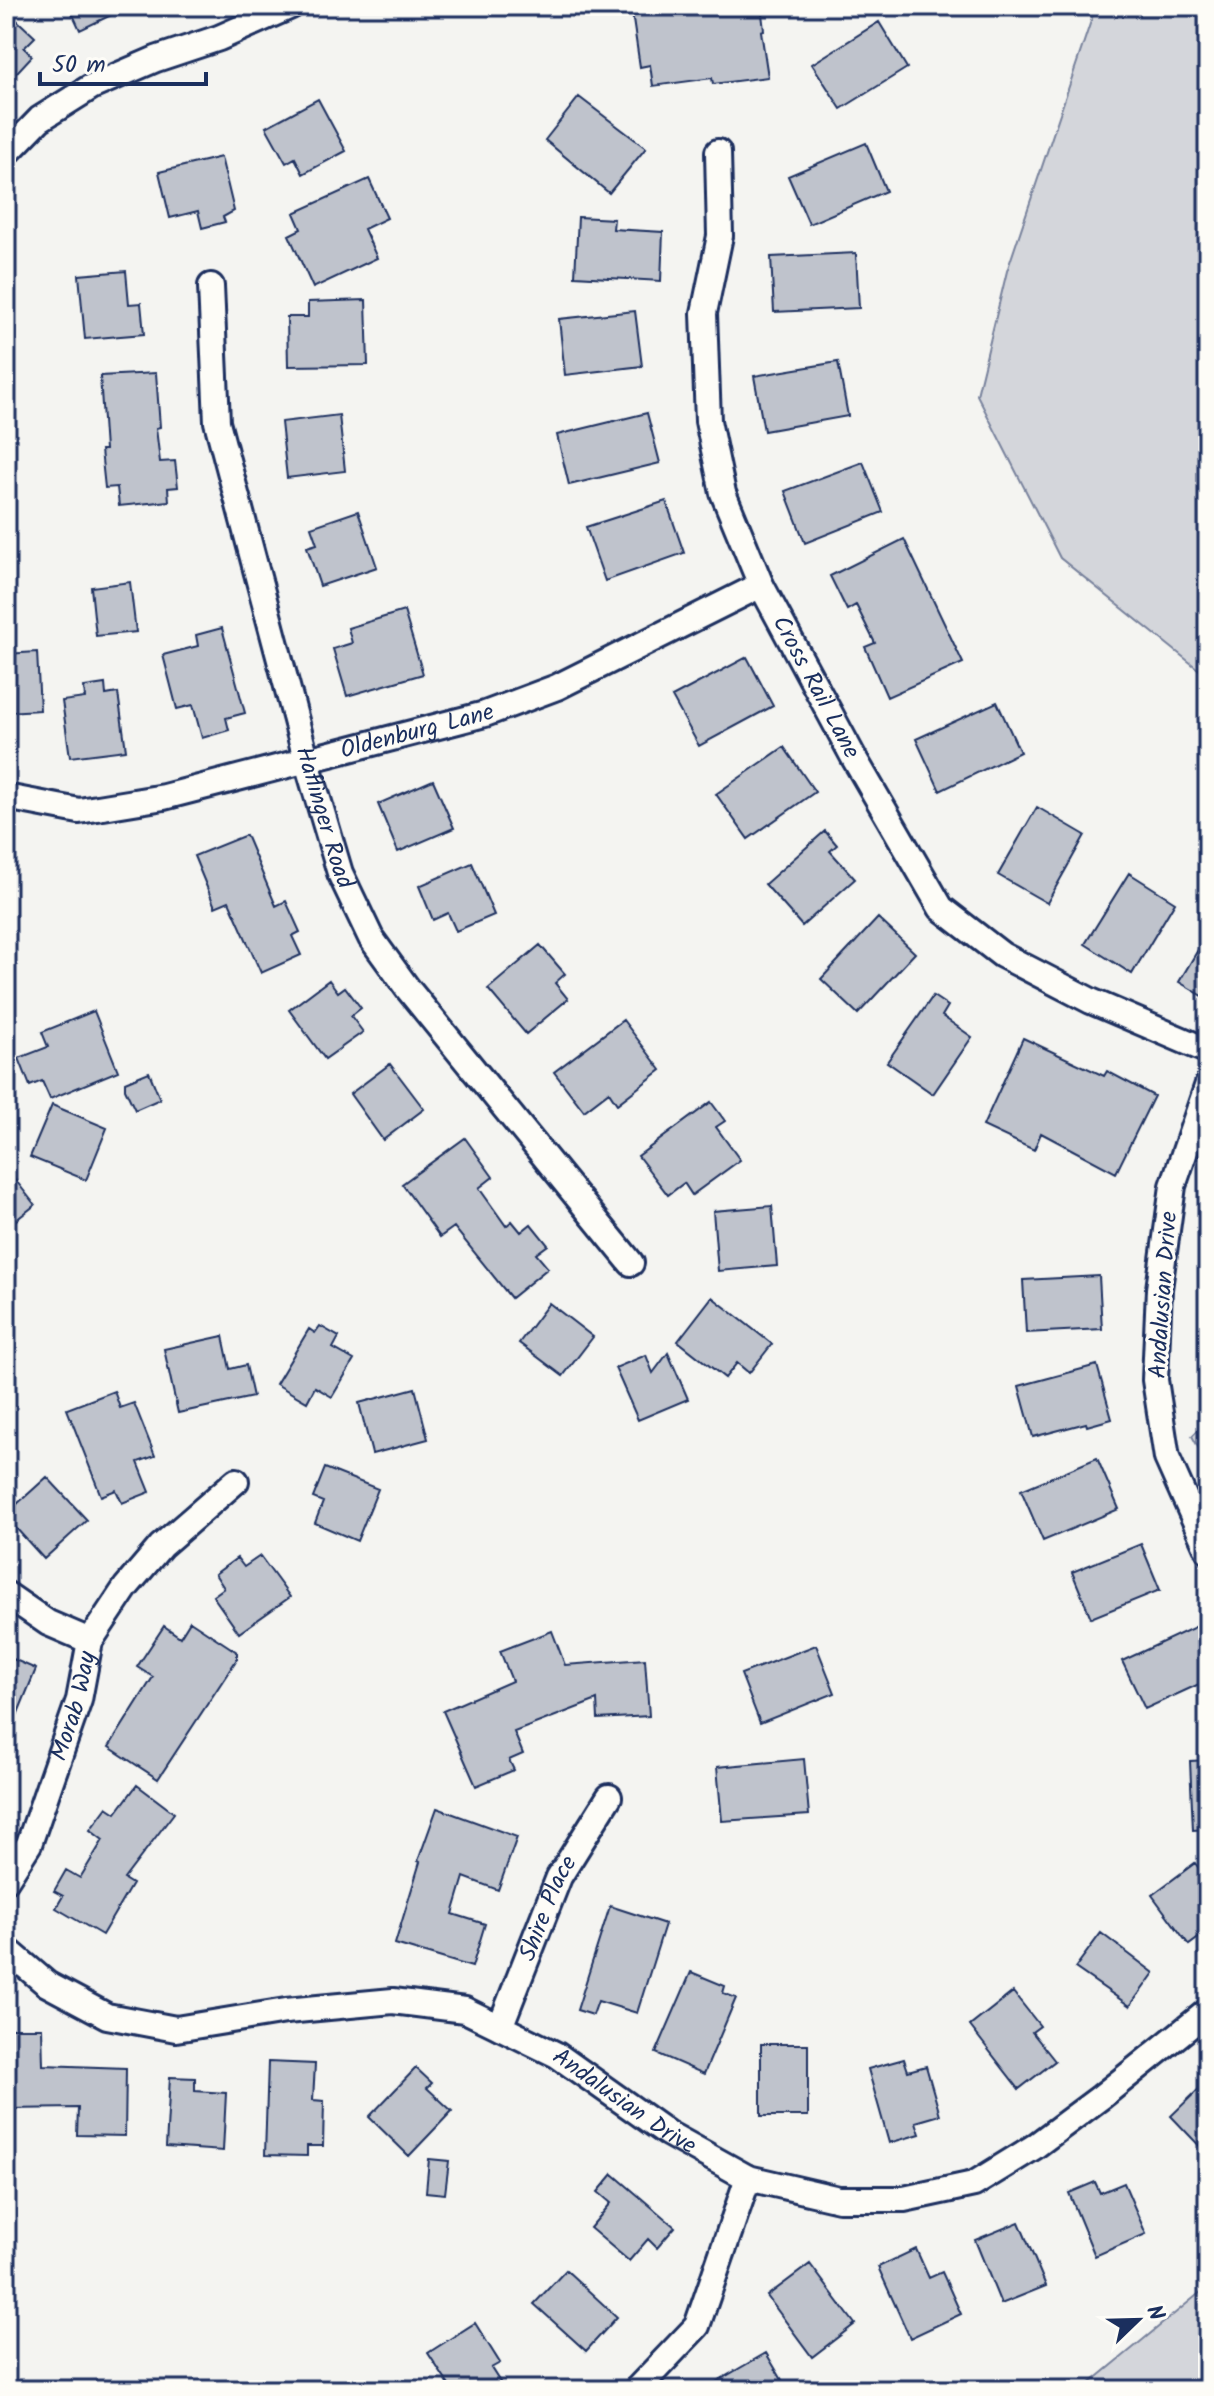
<svg xmlns="http://www.w3.org/2000/svg" width="1214" height="2396" font-family="Kalam,sans-serif">
  <style>
    .green { fill: #d4d6db; stroke: #78829c; stroke-width: 2 }
    .building { fill: #bfc3cc; stroke: #1b2f5e; stroke-width: 2 }
    .lines { fill: none; stroke-linecap: round; stroke-linejoin: round }
    .street-casing { stroke: #1b2f5e; stroke-width: 30 }
    .street { stroke: #fdfcf7; stroke-width: 24 }
    .labels { text-anchor: middle; dominant-baseline: central; stroke-width: 6; stroke-linejoin: round; paint-order: stroke }
    .street-label { font-size: 24px; fill: #1b2f5e; stroke: #fdfcf7 }
  </style>
  <rect width="100%" height="100%" fill="#f4f4f1"/>
  <filter id="ink" filterUnits="userSpaceOnUse"><feTurbulence type="fractalNoise" baseFrequency=".0125" numOctaves="2"/><feDisplacementMap in="SourceGraphic" scale="16" xChannelSelector="R" yChannelSelector="G"/><feConvolveMatrix kernelMatrix="1 2 1 2 8 2 1 2 1" color-interpolation-filters="sRGB"/></filter>
  <g filter="url(#ink)">
    <path class="green" d="M 1096,6 L 1208,6 L 1208,677 L 1060,558 L 977,395 L 1007,271 Z
      M 1208,1420 L 1208,1465 L 1192,1436 Z
      M 1208,2286 L 1208,2390 L 1082,2390 Z"/>
    <path class="building" d="M 69,6 L 130,6 L 80,30 Z
      M 631,6 L 761,6 L 764,30 L 761,31 L 768,77 L 713,84 L 712,78 L 653,86 L 650,65 L 640,67 Z
      M 6,10 L 35,37 L 24,48 L 32,56 L 6,84 Z
      M 879,22 L 907,68 L 841,109 L 812,64 Z
      M 579,97 L 646,148 L 609,193 L 545,140 Z
      M 318,99 L 346,151 L 303,174 L 295,158 L 286,163 L 266,127 Z
      M 866,143 L 886,191 L 809,224 L 788,176 Z
      M 221,157 L 234,211 L 223,217 L 225,222 L 202,228 L 198,211 L 170,218 L 159,172 Z
      M 369,179 L 387,218 L 364,229 L 377,258 L 313,288 L 289,235 L 301,229 L 294,213 Z
      M 578,217 L 614,219 L 613,229 L 663,232 L 661,281 L 575,276 Z
      M 856,253 L 859,308 L 774,312 L 771,257 Z
      M 126,271 L 129,304 L 141,303 L 144,334 L 85,339 L 79,275 Z
      M 366,300 L 368,365 L 288,366 L 287,317 L 308,317 L 308,302 Z
      M 635,311 L 642,366 L 565,375 L 559,319 Z
      M 838,362 L 848,416 L 764,431 L 754,376 Z
      M 156,373 L 160,427 L 156,428 L 160,462 L 175,461 L 178,487 L 168,488 L 169,501 L 119,506 L 117,487 L 105,488 L 101,450 L 105,450 L 100,376 Z
      M 647,413 L 660,463 L 569,485 L 557,435 Z
      M 339,415 L 345,471 L 287,478 L 281,422 Z
      M 863,462 L 883,512 L 805,543 L 785,491 Z
      M 666,501 L 684,553 L 605,581 L 586,527 Z
      M 358,511 L 377,567 L 320,586 L 307,547 L 317,544 L 311,527 Z
      M 904,539 L 963,663 L 887,697 L 865,647 L 875,643 L 856,605 L 847,610 L 830,576 Z
      M 130,582 L 136,632 L 96,636 L 91,587 Z
      M 404,611 L 423,674 L 347,696 L 333,649 L 352,643 L 348,628 Z
      M 222,628 L 245,713 L 226,718 L 229,730 L 202,738 L 193,705 L 177,709 L 163,655 L 198,646 L 196,635 Z
      M 37,652 L 40,710 L 6,712 L 6,654 Z
      M 747,657 L 773,706 L 699,746 L 672,697 Z
      M 105,684 L 106,695 L 118,693 L 126,750 L 70,757 L 62,701 L 85,698 L 84,687 Z
      M 997,702 L 1020,752 L 940,791 L 916,739 Z
      M 784,747 L 815,792 L 748,839 L 716,794 Z
      M 433,780 L 454,828 L 398,852 L 378,804 Z
      M 1037,807 L 1085,835 L 1047,903 L 998,875 Z
      M 825,831 L 837,845 L 830,851 L 855,879 L 802,926 L 765,884 Z
      M 246,835 L 276,906 L 286,901 L 300,932 L 292,936 L 301,955 L 261,973 L 229,901 L 215,907 L 194,856 Z
      M 472,863 L 494,915 L 456,931 L 448,913 L 433,920 L 419,886 Z
      M 1129,873 L 1175,902 L 1132,974 L 1085,944 Z
      M 878,918 L 915,953 L 858,1014 L 821,979 Z
      M 1208,933 L 1208,999 L 1179,982 Z
      M 540,945 L 565,974 L 555,983 L 568,999 L 526,1034 L 488,989 Z
      M 329,980 L 338,992 L 345,987 L 361,1008 L 351,1016 L 363,1032 L 325,1059 L 289,1010 Z
      M 933,996 L 948,1006 L 942,1016 L 972,1037 L 933,1094 L 887,1062 Z
      M 94,1011 L 118,1071 L 50,1099 L 42,1081 L 30,1086 L 19,1058 L 48,1047 L 42,1032 Z
      M 623,1020 L 661,1070 L 617,1104 L 609,1092 L 584,1111 L 554,1072 Z
      M 1023,1038 L 1104,1076 L 1107,1071 L 1154,1096 L 1116,1173 L 1041,1133 L 1034,1150 L 983,1126 Z
      M 390,1064 L 424,1109 L 383,1140 L 350,1094 Z
      M 149,1072 L 160,1099 L 135,1110 L 125,1089 L 125,1082 Z
      M 711,1102 L 725,1121 L 716,1127 L 740,1160 L 692,1195 L 684,1183 L 668,1195 L 638,1156 Z
      M 52,1105 L 107,1128 L 86,1180 L 30,1157 Z
      M 465,1138 L 493,1177 L 479,1188 L 506,1226 L 512,1221 L 521,1232 L 531,1224 L 548,1245 L 536,1254 L 548,1268 L 511,1298 L 454,1227 L 440,1237 L 402,1184 Z
      M 6,1168 L 35,1205 L 6,1228 Z
      M 772,1206 L 777,1266 L 718,1271 L 713,1211 Z
      M 1099,1276 L 1102,1329 L 1026,1333 L 1023,1280 Z
      M 712,1297 L 772,1344 L 749,1373 L 737,1363 L 725,1378 L 678,1341 Z
      M 549,1303 L 593,1337 L 563,1376 L 519,1343 Z
      M 320,1326 L 339,1337 L 333,1348 L 354,1360 L 332,1397 L 315,1387 L 307,1402 L 276,1384 L 309,1329 L 315,1333 Z
      M 223,1336 L 230,1369 L 246,1365 L 253,1397 L 178,1413 L 164,1349 Z
      M 668,1353 L 688,1399 L 638,1420 L 615,1368 L 646,1355 L 653,1373 Z
      M 1097,1365 L 1112,1419 L 1087,1426 L 1086,1423 L 1033,1437 L 1019,1386 Z
      M 415,1388 L 428,1439 L 372,1454 L 359,1403 Z
      M 114,1391 L 120,1408 L 134,1403 L 155,1456 L 138,1462 L 150,1492 L 122,1503 L 116,1490 L 101,1496 L 67,1409 Z
      M 1097,1458 L 1119,1509 L 1043,1541 L 1021,1490 Z
      M 325,1468 L 378,1489 L 357,1541 L 315,1523 L 323,1502 L 313,1498 Z
      M 47,1477 L 87,1520 L 44,1559 L 6,1517 L 6,1514 Z
      M 1141,1544 L 1160,1590 L 1091,1618 L 1072,1572 Z
      M 260,1556 L 290,1597 L 239,1633 L 213,1596 L 224,1588 L 215,1574 L 237,1558 L 244,1567 Z
      M 190,1621 L 237,1652 L 237,1659 L 158,1779 L 109,1747 L 153,1677 L 137,1667 L 164,1626 L 180,1637 Z
      M 1197,1626 L 1208,1650 L 1208,1680 L 1145,1709 L 1122,1661 Z
      M 552,1631 L 565,1665 L 645,1659 L 649,1716 L 598,1719 L 597,1700 L 514,1732 L 523,1754 L 509,1760 L 514,1770 L 476,1786 L 443,1711 L 512,1681 L 500,1651 Z
      M 816,1645 L 835,1693 L 760,1723 L 741,1674 Z
      M 6,1656 L 36,1669 L 7,1740 L 6,1740 Z
      M 804,1759 L 809,1815 L 722,1821 L 717,1767 Z
      M 1208,1760 L 1208,1829 L 1193,1830 L 1190,1761 Z
      M 137,1785 L 174,1813 L 124,1879 L 132,1884 L 102,1935 L 56,1908 L 63,1896 L 54,1891 L 66,1870 L 80,1878 L 103,1840 L 90,1830 L 107,1807 L 116,1813 Z
      M 437,1808 L 517,1837 L 498,1890 L 464,1877 L 453,1914 L 485,1924 L 472,1967 L 395,1944 L 420,1862 L 418,1861 Z
      M 1195,1863 L 1208,1880 L 1208,1931 L 1189,1945 L 1152,1895 Z
      M 610,1906 L 665,1924 L 637,2013 L 598,2001 L 593,2015 L 577,2010 Z
      M 1101,1933 L 1154,1973 L 1130,2006 L 1075,1968 Z
      M 691,1972 L 725,1986 L 723,1993 L 736,1998 L 704,2074 L 656,2053 Z
      M 1013,1992 L 1040,2026 L 1032,2032 L 1055,2061 L 1019,2089 L 970,2026 Z
      M 6,2028 L 42,2028 L 43,2065 L 126,2068 L 125,2136 L 77,2135 L 78,2108 L 6,2109 Z
      M 761,2044 L 808,2044 L 808,2116 L 761,2116 Z
      M 904,2059 L 908,2071 L 926,2066 L 940,2115 L 916,2122 L 920,2134 L 889,2143 L 868,2069 Z
      M 268,2062 L 315,2064 L 313,2100 L 324,2101 L 323,2146 L 307,2146 L 307,2156 L 265,2155 Z
      M 416,2068 L 432,2083 L 427,2088 L 452,2111 L 409,2156 L 369,2117 Z
      M 170,2077 L 195,2078 L 195,2091 L 226,2093 L 223,2151 L 166,2147 Z
      M 1208,2080 L 1208,2155 L 1171,2116 Z
      M 429,2159 L 449,2161 L 445,2194 L 426,2192 Z
      M 613,2174 L 675,2227 L 657,2248 L 648,2239 L 629,2261 L 590,2228 L 611,2203 L 598,2192 Z
      M 1095,2182 L 1100,2193 L 1124,2183 L 1146,2234 L 1095,2256 L 1069,2193 Z
      M 1019,2222 L 1046,2286 L 1001,2304 L 975,2240 Z
      M 916,2249 L 929,2278 L 942,2272 L 961,2314 L 910,2338 L 878,2267 Z
      M 810,2264 L 855,2324 L 812,2357 L 767,2296 Z
      M 566,2270 L 617,2317 L 586,2351 L 534,2304 Z
      M 475,2323 L 500,2363 L 491,2368 L 505,2390 L 452,2390 L 428,2353 Z
      M 766,2353 L 788,2390 L 702,2390 Z"/>
    <g class="lines">
      <g class="street-casing">
        <g id="street">
          <path id="s1" d="M 718,152 L 720,236 L 704,313 L 708,421 L 723,493 L 761,585 L 854,758 L 941,908 L 1002,955 L 1091,1001 L 1208,1051"/>
          <path d="M 6,154 L 40,119 L 91,87 L 156,59 L 219,38 L 291,6"/>
          <path id="s2" d="M 211,286 L 217,422 L 307,762 L 340,873 L 371,938 L 408,989 L 631,1263"/>
          <path id="s3" d="M 6,797 L 79,811 L 164,797 L 485,714 L 557,687 L 761,585"/>
          <path d="M 1208,1084 L 1173,1186 L 1159,1289 L 1155,1380 L 1167,1458 L 1208,1550"/>
          <path d="M 6,1594 L 48,1623 L 90,1641"/>
          <path id="s4" d="M 6,1880 L 29,1844 L 50,1783 L 79,1700 L 90,1641 L 126,1587 L 161,1546 L 236,1481"/>
          <path id="s5" d="M 6,1949 L 47,1984 L 107,2016 L 176,2029 L 286,2011 L 393,2001 L 465,2010 L 557,2055 L 667,2133 L 748,2178 L 839,2199 L 904,2199 L 974,2184 L 1034,2147 L 1101,2097 L 1208,2011"/>
          <path id="s6" d="M 500,2027 L 559,1877 L 609,1797"/>
          <path d="M 636,2390 L 697,2326 L 748,2178"/>
        </g>
      </g>
      <use href="#street" class="street"/>
    </g>
  </g>
  <g class="labels">
    <g class="street-label">
      <text stroke="none"><textPath href="#s1" startOffset="560">Cross Rail Lane</textPath></text>
      <text stroke="none"><textPath href="#s3" startOffset="422">Oldenburg Lane</textPath></text>
      <text stroke="none"><textPath href="#s2" startOffset="546">Haflinger Road</textPath></text>
      <text transform="translate(1164 1295) rotate(-86)">Andalusian Drive</text>
      <text stroke="none"><textPath href="#s4" startOffset="188">Morab Way</textPath></text>
      <text stroke="none"><textPath href="#s6" startOffset="128">Shire Place</textPath></text>
      <text stroke="none"><textPath href="#s5" startOffset="668">Andalusian Drive</textPath></text>
    </g>
  </g>
  <rect width="1214" height="2396" fill="none" stroke="#fdfcf7" stroke-width="32"/>
  <rect x="16" y="16" width="1182" height="2364" fill="none" stroke="#1b2f5e" stroke-width="3" filter="url(#ink)"/>
  <g transform="translate(1138 2320) rotate(67)" stroke="#fdfcf7" stroke-width="6" paint-order="stroke">
  <path d="M0-6L14 30L0 20L-14 30Z" fill="#1b2f5e"/>
  <text y="-12" font-size="22" font-weight="bold" text-anchor="middle" fill="#1b2f5e">N</text>
  </g>
  <path d="M40 72v12h166v-12" fill="none" stroke="#1b2f5e" stroke-width="4"/>
  <text x="52" y="72" font-size="24" fill="#1b2f5e" stroke="#fdfcf7" stroke-width="6" paint-order="stroke">50 m</text>
</svg>
